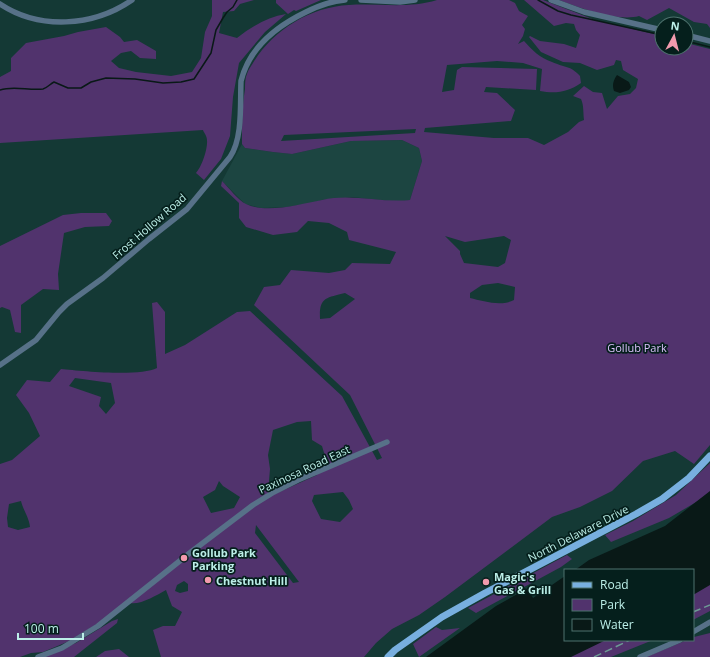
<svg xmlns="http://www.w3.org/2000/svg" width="710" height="657" font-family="'Open Sans',sans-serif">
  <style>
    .built { fill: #1c4541 }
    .green { fill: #51336d; fill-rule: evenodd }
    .water { fill: #091917 }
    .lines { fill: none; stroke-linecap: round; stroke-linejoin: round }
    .stream { stroke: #091917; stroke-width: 1.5 }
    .minor { stroke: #577188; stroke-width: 5.5 }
    .major { stroke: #78afdf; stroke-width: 7 }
    .rail { stroke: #6e9b95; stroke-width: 1.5; stroke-dasharray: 8 4; stroke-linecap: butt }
    .poi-dot { fill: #f29aad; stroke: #051f1c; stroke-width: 1.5 }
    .labels { text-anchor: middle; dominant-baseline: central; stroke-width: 3.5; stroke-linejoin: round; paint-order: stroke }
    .street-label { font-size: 11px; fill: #bcefe8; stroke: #051f1c }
    .park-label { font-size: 11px; fill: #ddc2fd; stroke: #051f1c }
    .poi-label { font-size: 11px; font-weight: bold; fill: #bcefe8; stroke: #051f1c; text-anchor: start }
  </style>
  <rect width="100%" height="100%" fill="#143935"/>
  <path class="built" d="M 402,140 L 419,148 L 422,161 L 410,200 L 398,202 L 352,197 L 322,200 L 313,203 L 287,207 L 261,208 L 245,204 L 222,181 L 242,144 L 245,148 L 273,152 L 292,154 L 351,141 Z"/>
  <path class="green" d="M 212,0 L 254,0 L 240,4 L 234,11 L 223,12 L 219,33 L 237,38 C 252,26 268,17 286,14 L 265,32 L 239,63 L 233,97 L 230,136 L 221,159 L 204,180 L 196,173 C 202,167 210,144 206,136 C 206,135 203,131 203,130 L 0,143 L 0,77 L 11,71 L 11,58 L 26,43 L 64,36 L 78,32 L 106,27 L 120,37 L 124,42 L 137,40 L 156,51 L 156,59 L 140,58 L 131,51 L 121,53 L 111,61 L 119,68 L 136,72 L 171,76 L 192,72 L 201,58 L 205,32 L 212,16 Z
    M 276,0 L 321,0 L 296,11 L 294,10 L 288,14 L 276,3 Z
    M 437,0 L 509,0 L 515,3 L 519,11 L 528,16 L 522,25 L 525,29 L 523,36 L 518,44 L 524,41 C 532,50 540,58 552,62 C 565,68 570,65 580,76 L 581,83 C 568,92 556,94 540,91 L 542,69 L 523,63 L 497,61 L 447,65 L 442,92 L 454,90 L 457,70 L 462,67 L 537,69 L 536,90 L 486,87 L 484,92 L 497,93 L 515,110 L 511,121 L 425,128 L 424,132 L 494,138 L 528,138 L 544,145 L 568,132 L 579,122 L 584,120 C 583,112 584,106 581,99 L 573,96 L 584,86 L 593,92 L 602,93 L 607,109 L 618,96 L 630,94 L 636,88 L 638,79 L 623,70 L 621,61 L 616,60 L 614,65 L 597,70 L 580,63 L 563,62 L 541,52 L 529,37 L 530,36 L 540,41 L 564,44 L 576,48 L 580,35 L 576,30 L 574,24 L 566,23 L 554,26 L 524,0 L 543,0 L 595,20 L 662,36 L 662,48 L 686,48 L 686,43 L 710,49 L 710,445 L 694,464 L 675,451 L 643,461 L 612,491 L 580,507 L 552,517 L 445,597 L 419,615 L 392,629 L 376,643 L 364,657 L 161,657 L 153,630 L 163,626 L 175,626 L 182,612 L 172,606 L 166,590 C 155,596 138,607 126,602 L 102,621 L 67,642 L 43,652 L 31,653 L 20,657 L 0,657 L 0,464 L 12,460 L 40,436 L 29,413 L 16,395 L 27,380 L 50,382 L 61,369 C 81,371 140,377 157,368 L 152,303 L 157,302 L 165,312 L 165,354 L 185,345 L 237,312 L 250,311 L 342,396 L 377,460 L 382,458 L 350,395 L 254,305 L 264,287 L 280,285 L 291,270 L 329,273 L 345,270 L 352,263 L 390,264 L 396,252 L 349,240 L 347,232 L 329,223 L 308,221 L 297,232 L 273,235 L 246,227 L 239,218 L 239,203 L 221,186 L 222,181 C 228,187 239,201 246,204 C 267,214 300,204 322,200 C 351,193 381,203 410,200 L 422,161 L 419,148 L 402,140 L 351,141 L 292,154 L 273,152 L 245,148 L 242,144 C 242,125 242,107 245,89 C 245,84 245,78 247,74 C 248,70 251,66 253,63 C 273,30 310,7 349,5 C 379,3 408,9 437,0 ZM 416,129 L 415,133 L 281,141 L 284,135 ZM 445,236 L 465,242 L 504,236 L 511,240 L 505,263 L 498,267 L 464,263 L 460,254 L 460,251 ZM 498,283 L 515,287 L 514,300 C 501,307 483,301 470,298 L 470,293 L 482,285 ZM 345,293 L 355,299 L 330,318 L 320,319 C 319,297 326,298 345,293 ZM 75,378 L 111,383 L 115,403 L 106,414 L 99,406 L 101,397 L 69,386 ZM 311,421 L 312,440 L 322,446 L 325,456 L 318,468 L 317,475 L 275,494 L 269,481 L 270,469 L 268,455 L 273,430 L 297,422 ZM 219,481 L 223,486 L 240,497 L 234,508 L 211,513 L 203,497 L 215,490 ZM 343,492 L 349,500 L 353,509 L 340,522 L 321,519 L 312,501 L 314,495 ZM 21,501 C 23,510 29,517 30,527 L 18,530 L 8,527 L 7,518 L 9,504 ZM 256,525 L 299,582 L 293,583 L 255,533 ZM 184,581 L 188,584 L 188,591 L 180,593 L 175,591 L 177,585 Z
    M 559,0 L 710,0 L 710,28 L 707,24 L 694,22 L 669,8 L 647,20 L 639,16 C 618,22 580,8 559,0 Z
    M 81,213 L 106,213 L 112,221 L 109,226 L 85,227 L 64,233 L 58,274 L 59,290 L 43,289 L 21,305 L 21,333 L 15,332 L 10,310 L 2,307 L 0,308 L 0,246 L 63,215 Z
    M 710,463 L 710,494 L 669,518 L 611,542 L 605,535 L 633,521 L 676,495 Z
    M 567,555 L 572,559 L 561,567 L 476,613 L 468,608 Z
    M 710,581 L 710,611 L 693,620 L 693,589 Z
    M 118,619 L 117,623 L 74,657 L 42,657 L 76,643 L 112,621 Z
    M 436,627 L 442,630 L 460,628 L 419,657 L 413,644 Z
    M 710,633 L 710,657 L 646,657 L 687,640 L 693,640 L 694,637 Z
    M 594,640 L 653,640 L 611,657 L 570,657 Z
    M 119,649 L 129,657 L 96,657 L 105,651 Z"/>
  <path class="water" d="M 617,75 L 629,82 L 631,87 L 629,90 L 620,93 L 614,91 C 612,85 613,81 617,75 Z
    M 710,491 L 710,585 L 693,595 L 693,570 L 575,570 L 589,560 L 665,526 Z
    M 565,576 L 565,640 L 606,640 L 571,657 L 426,657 L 496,606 L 528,588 L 533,598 Z"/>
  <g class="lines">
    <path class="stream" d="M 538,0 L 558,11 L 571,15 L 662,35
      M 686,41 L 710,47
      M 0,90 C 14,85 29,91 43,89 C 47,88 50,84 54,82 L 68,88 L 81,88 L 91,82 L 106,78 L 135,79 L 163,83 L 181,82 L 194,79 L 211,53 L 216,30 L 223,18 L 227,12 L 233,7 L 237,0"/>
    <path class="minor" d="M 361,0 L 400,2 L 415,0
      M 551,0 L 584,12 L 662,30
      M 0,4 C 39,30 93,27 132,0
      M 686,35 L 710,41
      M 0,365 L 36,340 L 59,312 L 67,304 L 103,278 L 149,239 L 187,209 L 230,157 C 243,138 240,104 241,81 C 249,48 277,26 306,12 C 318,6 331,1 345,0
      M 693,632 L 710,622
      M 38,657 L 62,648 L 98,626 L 191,552 L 253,505 L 274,492 L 298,480 L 387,442
      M 640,657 L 680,640"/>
    <path class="major" d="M 388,657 L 395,650 L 442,617 L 485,593 L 636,514 L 662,499 L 689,478 L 710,456"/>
    <path class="rail" d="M 693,612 L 710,605
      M 594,657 L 630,640"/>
  </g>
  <g class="poi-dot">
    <circle cx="184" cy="558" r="4"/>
    <circle cx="208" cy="580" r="4"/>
    <circle cx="486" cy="582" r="4"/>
  </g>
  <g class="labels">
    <g class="street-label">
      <text transform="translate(149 226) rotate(-41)">Frost Hollow Road</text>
      <text transform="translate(304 469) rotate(-25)">Paxinosa Road East</text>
      <text transform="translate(578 533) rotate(-27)">North Delaware Drive</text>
    </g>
    <g class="park-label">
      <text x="637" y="347">Gollub Park</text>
    </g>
    <g class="poi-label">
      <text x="192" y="552">Gollub Park<tspan x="192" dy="13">Parking</tspan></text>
      <text x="494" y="576">Magic's<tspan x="494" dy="13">Gas &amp; Grill</tspan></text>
      <text x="216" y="580">Chestnut Hill</text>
    </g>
  </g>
  <rect x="564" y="569" width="130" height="72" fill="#051f1c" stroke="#4e726e"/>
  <rect x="572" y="582" width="20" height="6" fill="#78afdf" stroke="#4e726e"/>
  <text x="600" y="589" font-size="12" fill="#bcefe8">Road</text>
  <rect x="572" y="599" width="20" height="12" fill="#51336d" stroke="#4e726e"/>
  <text x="600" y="609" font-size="12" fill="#bcefe8">Park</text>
  <rect x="572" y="619" width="20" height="12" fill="#091917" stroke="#4e726e"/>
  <text x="600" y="629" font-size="12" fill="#bcefe8">Water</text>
  <g transform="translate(674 36) rotate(7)"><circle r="19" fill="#051f1c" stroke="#4e726e"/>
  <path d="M0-3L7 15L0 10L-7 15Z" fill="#f29aad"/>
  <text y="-6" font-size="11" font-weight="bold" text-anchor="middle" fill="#bcefe8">N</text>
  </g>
  <path d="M18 633v6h65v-6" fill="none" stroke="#bcefe8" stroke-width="2"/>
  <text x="24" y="633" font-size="12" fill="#bcefe8" stroke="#051f1c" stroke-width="3" paint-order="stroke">100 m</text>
</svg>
